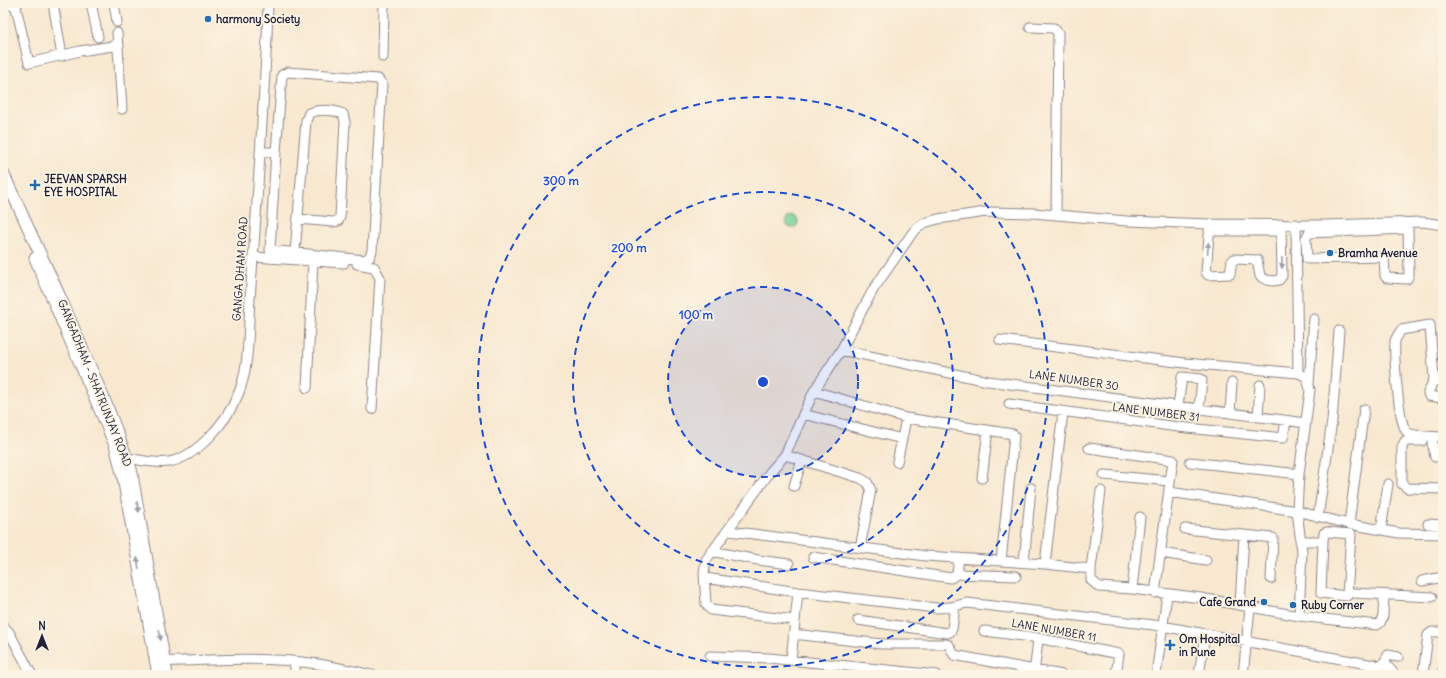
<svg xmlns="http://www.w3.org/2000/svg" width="1446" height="678" font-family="Delius,sans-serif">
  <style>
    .green { fill: #7ad399; stroke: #4e7a6a }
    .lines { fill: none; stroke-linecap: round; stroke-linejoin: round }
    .minor-casing { stroke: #8d8586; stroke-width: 11 }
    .major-casing { stroke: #8d8586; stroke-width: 13 }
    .minor { stroke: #fff; stroke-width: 9 }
    .major { stroke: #fff; stroke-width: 11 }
    .oneway { fill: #9c9ca7 }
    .ring { fill: none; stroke: #1d4ed8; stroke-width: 2; stroke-dasharray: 7 5 }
    .poi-dot { fill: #1f6fb2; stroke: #fcf5e5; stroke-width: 1.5 }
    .labels { text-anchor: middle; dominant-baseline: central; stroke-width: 3.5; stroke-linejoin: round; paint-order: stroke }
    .poi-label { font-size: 11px; font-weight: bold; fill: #22223b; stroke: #fcf5e5; text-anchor: start }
    .street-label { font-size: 11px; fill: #22223b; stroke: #fcf5e5 }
    .centre { fill: #1d4ed8; stroke: #fcf5e5; stroke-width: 2 }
    .ring-label { font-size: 12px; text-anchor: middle; font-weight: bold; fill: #1d4ed8; stroke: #fcf5e5; stroke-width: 3.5; stroke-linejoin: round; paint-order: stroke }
  </style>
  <rect width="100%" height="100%" fill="#fcf5e5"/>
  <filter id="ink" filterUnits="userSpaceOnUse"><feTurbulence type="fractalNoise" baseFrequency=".025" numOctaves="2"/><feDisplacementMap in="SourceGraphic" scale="8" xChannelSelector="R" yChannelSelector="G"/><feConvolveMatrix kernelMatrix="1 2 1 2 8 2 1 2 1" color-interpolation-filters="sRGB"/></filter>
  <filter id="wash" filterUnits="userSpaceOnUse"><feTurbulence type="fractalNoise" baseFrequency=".012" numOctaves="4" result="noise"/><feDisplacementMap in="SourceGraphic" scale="16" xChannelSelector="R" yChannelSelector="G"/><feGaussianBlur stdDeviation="0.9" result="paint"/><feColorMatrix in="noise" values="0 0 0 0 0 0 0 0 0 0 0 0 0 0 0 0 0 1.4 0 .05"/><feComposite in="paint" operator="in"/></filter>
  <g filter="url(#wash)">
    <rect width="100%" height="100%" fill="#f8e8d0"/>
    <path class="green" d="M786 222a6 6 0 1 1 12 0a6 6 0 1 1-12 0Z"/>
  </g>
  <g filter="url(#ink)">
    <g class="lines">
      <g class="minor-casing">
        <path id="minor" d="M 15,3 L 29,63 L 80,51 L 119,45
          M 53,3 L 62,56
          M 91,3 L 98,37
          M 114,3 L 117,22
          M 1030,27 L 1054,28 L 1058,33 L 1056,215
          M 117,33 L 122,109
          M 383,57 L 384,3
          M 260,152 L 276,152 L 282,75 L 288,72 L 378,79 L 382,84 L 372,251 L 369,258 L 364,260 L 270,250 L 276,152
          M 1404,222 L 1408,229 L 1409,274 L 1407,279 L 1387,278 L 1385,276 L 1384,258 L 1381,257 L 1307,259 L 1306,238 L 1309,233 L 1408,229
          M 1210,224 L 1206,272 L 1208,275 L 1230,274 L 1232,260 L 1234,259 L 1257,260 L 1260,276 C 1265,280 1272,282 1279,280 L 1282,276 L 1281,224
          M 1296,224 L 1298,373 L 1307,377 L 1310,390 L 1299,474 L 1297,511 L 1302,551 L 1299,616
          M 1209,231 L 1281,231
          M 295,252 L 306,121 L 309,113 C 321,109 331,109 343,114 L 345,122 L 340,217 L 338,221 L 333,222 L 298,219
          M 253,257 L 344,263
          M 357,264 L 374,267 L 380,278 L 372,409
          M 1000,340 L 1185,363 L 1298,373
          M 841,350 L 988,381 L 1306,423
          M 1434,379 L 1428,393 L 1429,396 L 1443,398
          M 1443,382 L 1434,379 L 1430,325 L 1401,330 C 1399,334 1396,337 1395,341 C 1394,354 1398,424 1407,432 C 1412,437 1435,436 1443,437
          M 1309,383 L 1314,319
          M 307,388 L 313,261
          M 814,391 L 906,418 L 1013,434 L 1014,436 L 1001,561
          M 1009,404 L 1178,427 L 1283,438 L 1286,421
          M 1178,406 L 1182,377 L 1201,379 L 1202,380 L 1199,409
          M 1230,413 L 1232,383
          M 803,414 L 902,439 L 906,418
          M 1258,417 L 1260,385
          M 1422,441 L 1405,441 L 1402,447 L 1402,484 L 1407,488 L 1443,489
          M 1432,442 L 1435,457
          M 1089,448 L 1173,460 L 1155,593
          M 785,455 L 860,478 L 867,482 L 871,490 L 860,548
          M 127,458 C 141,460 155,464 169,462 C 197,457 226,422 237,397 C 250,370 248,328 250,298 C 257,212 262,125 267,38 L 268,3
          M 897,462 L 902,439
          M 1190,462 L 1299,474
          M 1104,475 L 1170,481
          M 982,478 L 988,430
          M 794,486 L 802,460
          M 1169,492 L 1297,511 L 1349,524 L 1364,409
          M 1318,517 L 1332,421 L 1339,331
          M 1349,524 L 1399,533 L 1443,534
          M 1428,524 L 1443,525
          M 1185,529 L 1244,535 L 1240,605
          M 1381,530 L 1388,484
          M 729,531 L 926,556 L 1045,564 L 1091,569 L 1091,580 L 1099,587 L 1132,589 L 1201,598 L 1299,616 L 1377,625 L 1380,623 L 1383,616 L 1384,595
          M 1244,535 L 1273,538 L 1271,579
          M 1300,541 L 1323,541 L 1321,593 L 1347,596 L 1351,534 L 1327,532 L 1324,533 L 1323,541
          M 711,551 L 758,560 L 789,564
          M 1161,553 L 1206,560
          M 813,557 L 951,578 L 957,574 L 959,558
          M 1024,562 L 1031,488
          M 1045,564 L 1063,412
          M 1091,569 L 1101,491
          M 957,574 L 1016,576
          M 705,578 L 798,592 L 936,608 L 951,607 L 967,603 L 1162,626 L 1379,666 L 1383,665 L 1388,655 L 1398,657
          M 1422,581 L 1443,577
          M 1132,589 L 1140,517
          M 1353,593 L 1432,597
          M 795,620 L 711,610 L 706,604 L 704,573 L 706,560 L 770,472 L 785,455 L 814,391 L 841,350 L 873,290 L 913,232 L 924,223 L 938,219 L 986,212 L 1033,213 L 1127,221 L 1210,224 L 1325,225 L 1423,222 L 1443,225
          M 858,620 L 947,633 L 950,632 L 952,629 L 955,606
          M 3,626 L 9,632 L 32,675
          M 984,631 L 1032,637 L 1119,654 L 1116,675
          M 793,634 L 882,644 L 946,644 L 949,645 L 954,655 L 1062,675
          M 710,656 L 769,658 L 937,675
          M 791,660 L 798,592
          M 159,662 C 212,660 265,656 318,664 C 336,667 354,671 372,675
          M 295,662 L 295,675
          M 1384,662 L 1395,675
          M 1034,675 L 1038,639
          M 1156,675 L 1167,595
          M 1199,675 L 1205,634
          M 1243,675 L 1250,608
          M 1369,675 L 1373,664
          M 1423,675 L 1428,635 L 1432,632 L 1443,632
          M 1442,675 L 1443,670"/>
      </g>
      <g class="major-casing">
        <path id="major" d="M 3,5 L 17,3
          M 3,173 L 61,299 L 107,406 L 131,469 L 167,675
          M 35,258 L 115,445 L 123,477 L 158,675"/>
      </g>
      <use href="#minor" class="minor"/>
      <use href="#major" class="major"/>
    </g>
    <defs><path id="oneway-solid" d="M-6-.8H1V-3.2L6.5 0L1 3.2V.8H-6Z"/></defs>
    <g class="oneway">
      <use href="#oneway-solid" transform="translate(1208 248) rotate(-86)"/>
      <use href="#oneway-solid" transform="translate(1282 263) rotate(90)"/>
      <use href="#oneway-solid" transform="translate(138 507) rotate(79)"/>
      <use href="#oneway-solid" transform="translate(138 563) rotate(-99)"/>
      <use href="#oneway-solid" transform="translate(160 635) rotate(81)"/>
    </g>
  </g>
  <circle cx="763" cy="382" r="95" fill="#1d4ed8" fill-opacity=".12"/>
  <g class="ring">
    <circle cx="763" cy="382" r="95"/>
    <circle cx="763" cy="382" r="190"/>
    <circle cx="763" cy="382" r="285"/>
  </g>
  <g class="poi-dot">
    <circle cx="208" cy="19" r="4"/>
    <path d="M33 179h4v4h4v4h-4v4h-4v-4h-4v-4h4z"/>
    <circle cx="1330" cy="253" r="4"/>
    <circle cx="1264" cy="602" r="4"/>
    <circle cx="1293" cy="605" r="4"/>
    <path d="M1168 639h4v4h4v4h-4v4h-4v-4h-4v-4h4z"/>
  </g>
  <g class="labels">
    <g class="poi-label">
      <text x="216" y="19">harmony Society</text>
      <text x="44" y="179">JEEVAN SPARSH<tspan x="44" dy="13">EYE HOSPITAL</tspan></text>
      <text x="1338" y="253">Bramha Avenue</text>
      <text x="1256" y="602" text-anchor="end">Cafe Grand</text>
      <text x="1301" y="605">Ruby Corner</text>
      <text x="1179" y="639">Om Hospital<tspan x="1179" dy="13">in Pune</tspan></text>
    </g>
    <g class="street-label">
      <text transform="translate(240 269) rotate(-86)">GANGA DHAM ROAD</text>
      <text transform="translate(1074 380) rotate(8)">LANE NUMBER 30</text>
      <text transform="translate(95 383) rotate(68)">GANGADHAM - SHATRUNJAY ROAD</text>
      <text transform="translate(1156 412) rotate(7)">LANE NUMBER 31</text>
      <text transform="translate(1054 630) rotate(10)">LANE NUMBER 11</text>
    </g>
  </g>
  <circle cx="763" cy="382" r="6" class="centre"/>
  <g class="ring-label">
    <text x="561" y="185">300 m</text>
    <text x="629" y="252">200 m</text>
    <text x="696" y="319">100 m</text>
  </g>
  <rect width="1446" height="678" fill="none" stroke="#fcf5e5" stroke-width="16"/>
  <g transform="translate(42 636)" stroke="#fcf5e5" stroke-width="3" paint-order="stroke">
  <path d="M0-3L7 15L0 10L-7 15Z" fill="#22223b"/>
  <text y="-6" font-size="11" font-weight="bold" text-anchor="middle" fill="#22223b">N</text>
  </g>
</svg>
